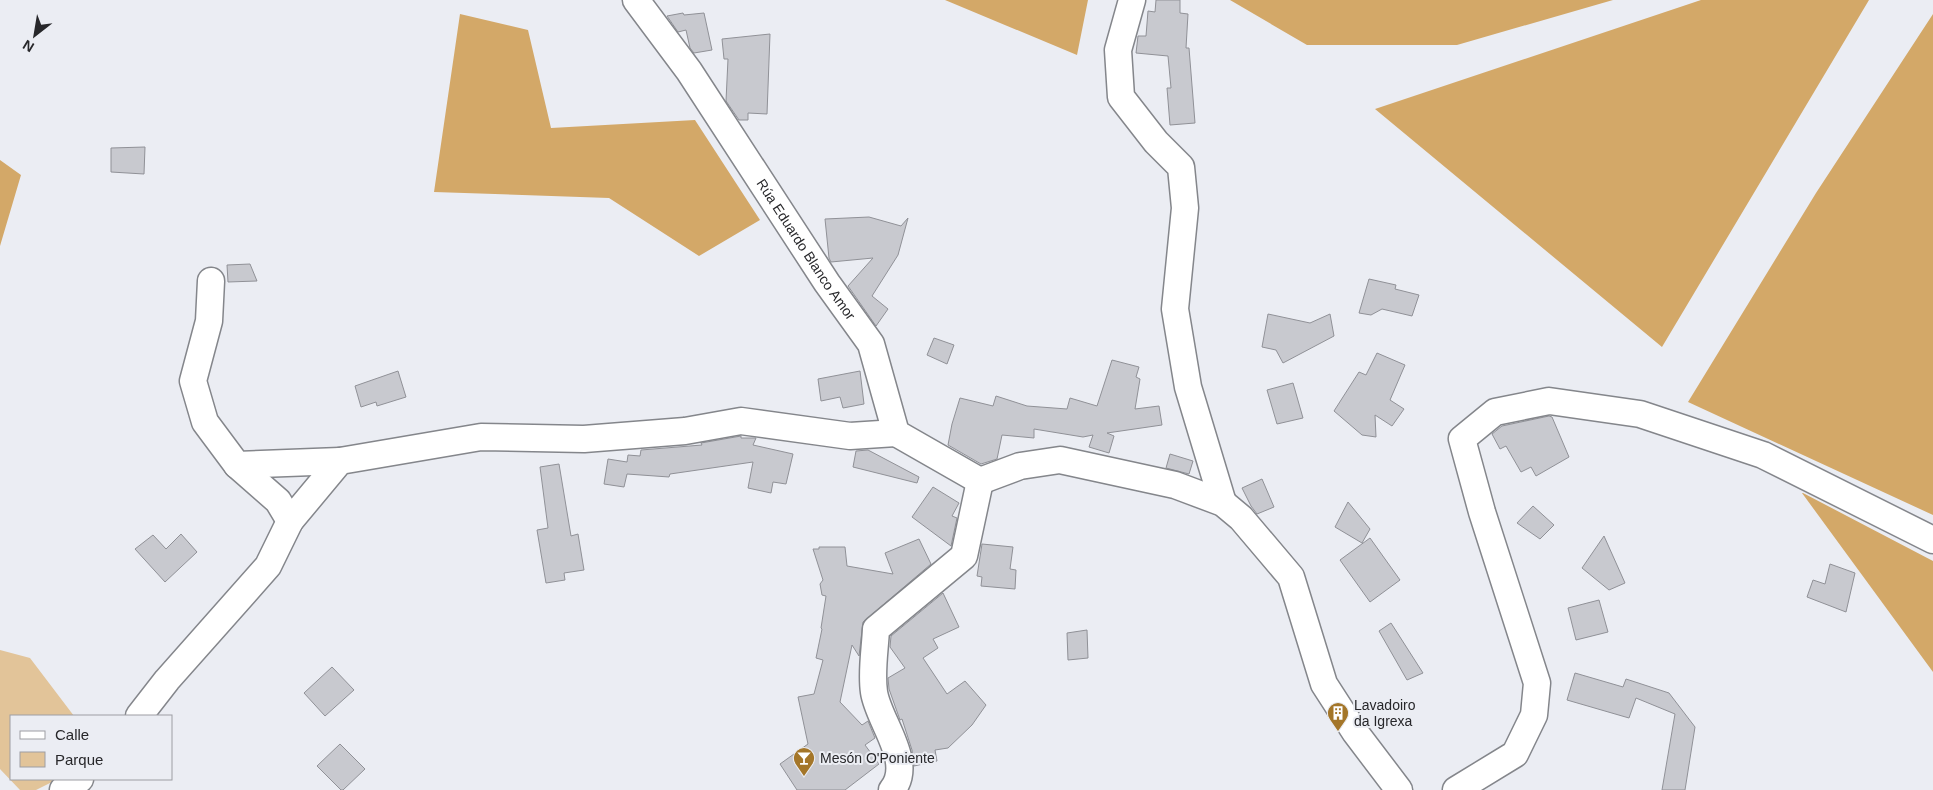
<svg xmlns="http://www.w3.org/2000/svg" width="1933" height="790" font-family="Helvetica,sans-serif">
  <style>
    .green { fill: #e2c499 }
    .forest { fill: #d3a868 }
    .building { fill: #c8c9cf; stroke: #909197 }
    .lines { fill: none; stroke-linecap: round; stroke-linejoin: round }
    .minor-casing { stroke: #84868b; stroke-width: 29 }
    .minor { stroke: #fff; stroke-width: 26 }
    .labels { text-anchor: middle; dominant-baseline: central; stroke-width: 4; stroke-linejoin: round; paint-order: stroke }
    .street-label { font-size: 14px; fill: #27272a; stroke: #ebedf3 }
    .poi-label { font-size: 14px; fill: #27272a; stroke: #ebedf3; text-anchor: start }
  </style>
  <rect width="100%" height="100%" fill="#ebedf3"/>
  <path class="green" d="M 0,650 L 30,658 L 74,716 L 11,716 L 11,779 L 58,779 L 36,790 L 20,790 L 0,769 Z"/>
  <path class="forest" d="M 945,0 L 1088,0 L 1077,55 Z
    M 1230,0 L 1613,0 L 1457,45 L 1307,45 Z
    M 1701,0 L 1869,0 L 1662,347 L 1375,109 Z
    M 460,14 L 528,30 L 551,128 L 695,120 L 760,220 L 699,256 L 609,198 L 434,192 Z
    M 1933,14 L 1933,515 L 1688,402 L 1816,193 Z
    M 0,160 L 21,175 L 0,246 Z
    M 1803,493 L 1933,561 L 1933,672 L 1802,493 Z"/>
  <path class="building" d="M 1156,0 L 1180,0 L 1180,13 L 1188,14 L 1186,48 L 1189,48 L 1195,123 L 1170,125 L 1167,88 L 1171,88 L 1168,56 L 1136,53 L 1138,36 L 1146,36 L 1148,11 L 1155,12 Z
    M 683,13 L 684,15 L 704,13 L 712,50 L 694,53 L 690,48 L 686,30 L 678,32 L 667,16 Z
    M 770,34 L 767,114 L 748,113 L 748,120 L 739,120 L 726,101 L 728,59 L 724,59 L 722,39 Z
    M 145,147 L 144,174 L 111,172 L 111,148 Z
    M 869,217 L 901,226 L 908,218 L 898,255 L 872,296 L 888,309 L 876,326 L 848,286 L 873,258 L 831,262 L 829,258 L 825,219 Z
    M 250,264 L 257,281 L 228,282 L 227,265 Z
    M 1369,279 L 1396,285 L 1395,289 L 1419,295 L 1412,316 L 1382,309 L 1371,315 L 1359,313 Z
    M 1268,314 L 1310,323 L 1330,314 L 1334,336 L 1283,363 L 1276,350 L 1262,347 Z
    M 934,338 L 954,345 L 947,364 L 927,355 Z
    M 1377,353 L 1405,365 L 1390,400 L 1404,409 L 1392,426 L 1375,415 L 1376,437 L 1362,435 L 1334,411 L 1359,372 L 1366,375 Z
    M 1112,360 L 1139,367 L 1136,377 L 1140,379 L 1135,409 L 1159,406 L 1162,425 L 1107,433 L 1114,436 L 1109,453 L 1089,447 L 1093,435 L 1083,437 L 1034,429 L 1034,438 L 1002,435 L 997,459 L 981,464 L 948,445 L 952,424 L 960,398 L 993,406 L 996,396 L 1027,406 L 1067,409 L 1070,398 L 1097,406 Z
    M 398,371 L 406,397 L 377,406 L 376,402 L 361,407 L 355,386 Z
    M 860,371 L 864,404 L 843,408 L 840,397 L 821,401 L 818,379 Z
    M 1293,383 L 1303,418 L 1277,424 L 1267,390 Z
    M 1549,416 L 1552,417 L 1569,457 L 1536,476 L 1531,467 L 1521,472 L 1506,446 L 1500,449 L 1492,434 L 1502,426 Z
    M 741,436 L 741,438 L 756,438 L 753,445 L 793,454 L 786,484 L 773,482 L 771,493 L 748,488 L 753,462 L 670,474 L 669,477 L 627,474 L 624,487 L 604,484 L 608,459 L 627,462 L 628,455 L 640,456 L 641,450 L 702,445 L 701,443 Z
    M 868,450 L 919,477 L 917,483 L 853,467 L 856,451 Z
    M 1170,454 L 1193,461 L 1189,474 L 1166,468 Z
    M 559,464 L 571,536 L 578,534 L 584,570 L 564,573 L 565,580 L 546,583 L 537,530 L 548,528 L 540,467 Z
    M 1262,479 L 1274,507 L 1257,514 L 1251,506 L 1242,488 Z
    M 933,487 L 959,503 L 952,516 L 957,518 L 951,546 L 912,517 Z
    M 1348,502 L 1370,529 L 1362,543 L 1335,527 Z
    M 1533,506 L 1554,525 L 1540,539 L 1517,523 Z
    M 181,534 L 197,552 L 165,582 L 135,549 L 153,535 L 166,549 Z
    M 1604,536 L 1625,583 L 1609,590 L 1582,568 Z
    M 1370,538 L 1400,580 L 1370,602 L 1340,560 Z
    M 919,539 L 931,564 L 863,622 L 859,656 L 852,645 L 840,702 L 862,725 L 868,721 L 875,738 L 865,745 L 879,764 L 845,790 L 797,790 L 780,764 L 808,744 L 798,697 L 814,694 L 823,660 L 816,658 L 822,629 L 821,628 L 826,596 L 822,595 L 820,584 L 823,580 L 813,549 L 819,549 L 819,547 L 845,547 L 847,566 L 893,574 L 885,553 Z
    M 982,544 L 1013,547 L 1010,569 L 1016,570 L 1015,589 L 981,586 L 982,577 L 977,576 Z
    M 1830,564 L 1855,573 L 1846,612 L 1807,597 L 1813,580 L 1825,584 Z
    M 943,593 L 959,627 L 933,639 L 938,648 L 923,658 L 947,694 L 965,681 L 986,705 L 972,725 L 948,748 L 935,750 L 937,761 L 914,766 L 912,750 L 902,719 L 900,720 L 889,689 L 888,678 L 905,668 L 890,647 L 891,636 Z
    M 1599,600 L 1608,632 L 1576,640 L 1568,608 Z
    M 1391,623 L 1423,673 L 1407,680 L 1379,631 Z
    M 1087,630 L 1088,658 L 1068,660 L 1067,633 Z
    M 332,667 L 354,690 L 325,716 L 304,693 Z
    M 1575,673 L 1623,687 L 1626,679 L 1669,693 L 1695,727 L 1685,790 L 1662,790 L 1675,714 L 1636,698 L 1629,718 L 1567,700 Z
    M 340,744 L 365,769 L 343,790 L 341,790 L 317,766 Z"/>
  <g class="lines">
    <g class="minor-casing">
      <g id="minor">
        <path id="s1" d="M 636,0 L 689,71 L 827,283 L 871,344 L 896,433 L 980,481"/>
        <path d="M 1132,0 L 1118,50 L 1121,97 L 1156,142 L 1181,167 L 1185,208 L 1175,309 L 1188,387 L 1223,503"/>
        <path d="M 211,281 L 209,321 L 193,381 L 205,422 L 237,465 L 340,461"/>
        <path d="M 237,465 L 278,501 L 290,521"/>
        <path d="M 980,481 L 1020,466 L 1060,460 L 1175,485 L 1223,503 L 1241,518 L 1291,577 L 1324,684 L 1355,732 L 1399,790"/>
        <path d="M 139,716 L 167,680 L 268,566 L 290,521 L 340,461 L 481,437 L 584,439 L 685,431 L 741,421 L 850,436 L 896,433"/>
        <path d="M 63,790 L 80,779"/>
        <path d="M 892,790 C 915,762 878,721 874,692 C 871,672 875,650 876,629 L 964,556 L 980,481"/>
        <path d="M 1456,790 L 1515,754 L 1534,715 L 1537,683 L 1482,512 L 1462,439 L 1495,412 L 1549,401 L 1640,414 L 1763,455 L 1933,540"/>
      </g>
    </g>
    <use href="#minor" class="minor"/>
  </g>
  <defs>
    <g id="building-pin" transform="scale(1.125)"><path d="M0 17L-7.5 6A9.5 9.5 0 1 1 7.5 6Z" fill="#a47629" stroke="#ebedf3"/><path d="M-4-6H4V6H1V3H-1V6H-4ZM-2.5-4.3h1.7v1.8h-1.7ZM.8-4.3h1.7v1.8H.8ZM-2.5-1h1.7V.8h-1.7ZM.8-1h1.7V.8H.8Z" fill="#fff"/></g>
    <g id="bar-pin" transform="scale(1.125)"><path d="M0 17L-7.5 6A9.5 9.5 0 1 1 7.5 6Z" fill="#a47629" stroke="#ebedf3"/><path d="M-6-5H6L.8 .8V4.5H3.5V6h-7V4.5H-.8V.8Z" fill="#fff"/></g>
  </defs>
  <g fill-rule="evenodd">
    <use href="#building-pin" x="1338" y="713"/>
    <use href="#bar-pin" x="804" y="758"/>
  </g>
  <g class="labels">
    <g class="street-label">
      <text stroke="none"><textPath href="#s1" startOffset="302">Rúa Eduardo Blanco Amor</textPath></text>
    </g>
    <g class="poi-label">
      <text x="1354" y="705">Lavadoiro<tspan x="1354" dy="16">da Igrexa</tspan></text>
      <text x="820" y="758">Mesón O'Poniente</text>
    </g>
  </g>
  <rect x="10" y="715" width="162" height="65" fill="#ebedf3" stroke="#9d9ea3"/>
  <rect x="20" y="731" width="25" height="8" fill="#ffffff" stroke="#9d9ea3"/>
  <text x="55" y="740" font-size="15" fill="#27272a">Calle</text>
  <rect x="20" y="752" width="25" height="15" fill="#e2c499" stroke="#9d9ea3"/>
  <text x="55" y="765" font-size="15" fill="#27272a">Parque</text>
  <g transform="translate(35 35) rotate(211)" stroke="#ebedf3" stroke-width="4" paint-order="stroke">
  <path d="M0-4L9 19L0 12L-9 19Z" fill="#27272a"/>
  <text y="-8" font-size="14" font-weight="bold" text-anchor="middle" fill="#27272a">N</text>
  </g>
</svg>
